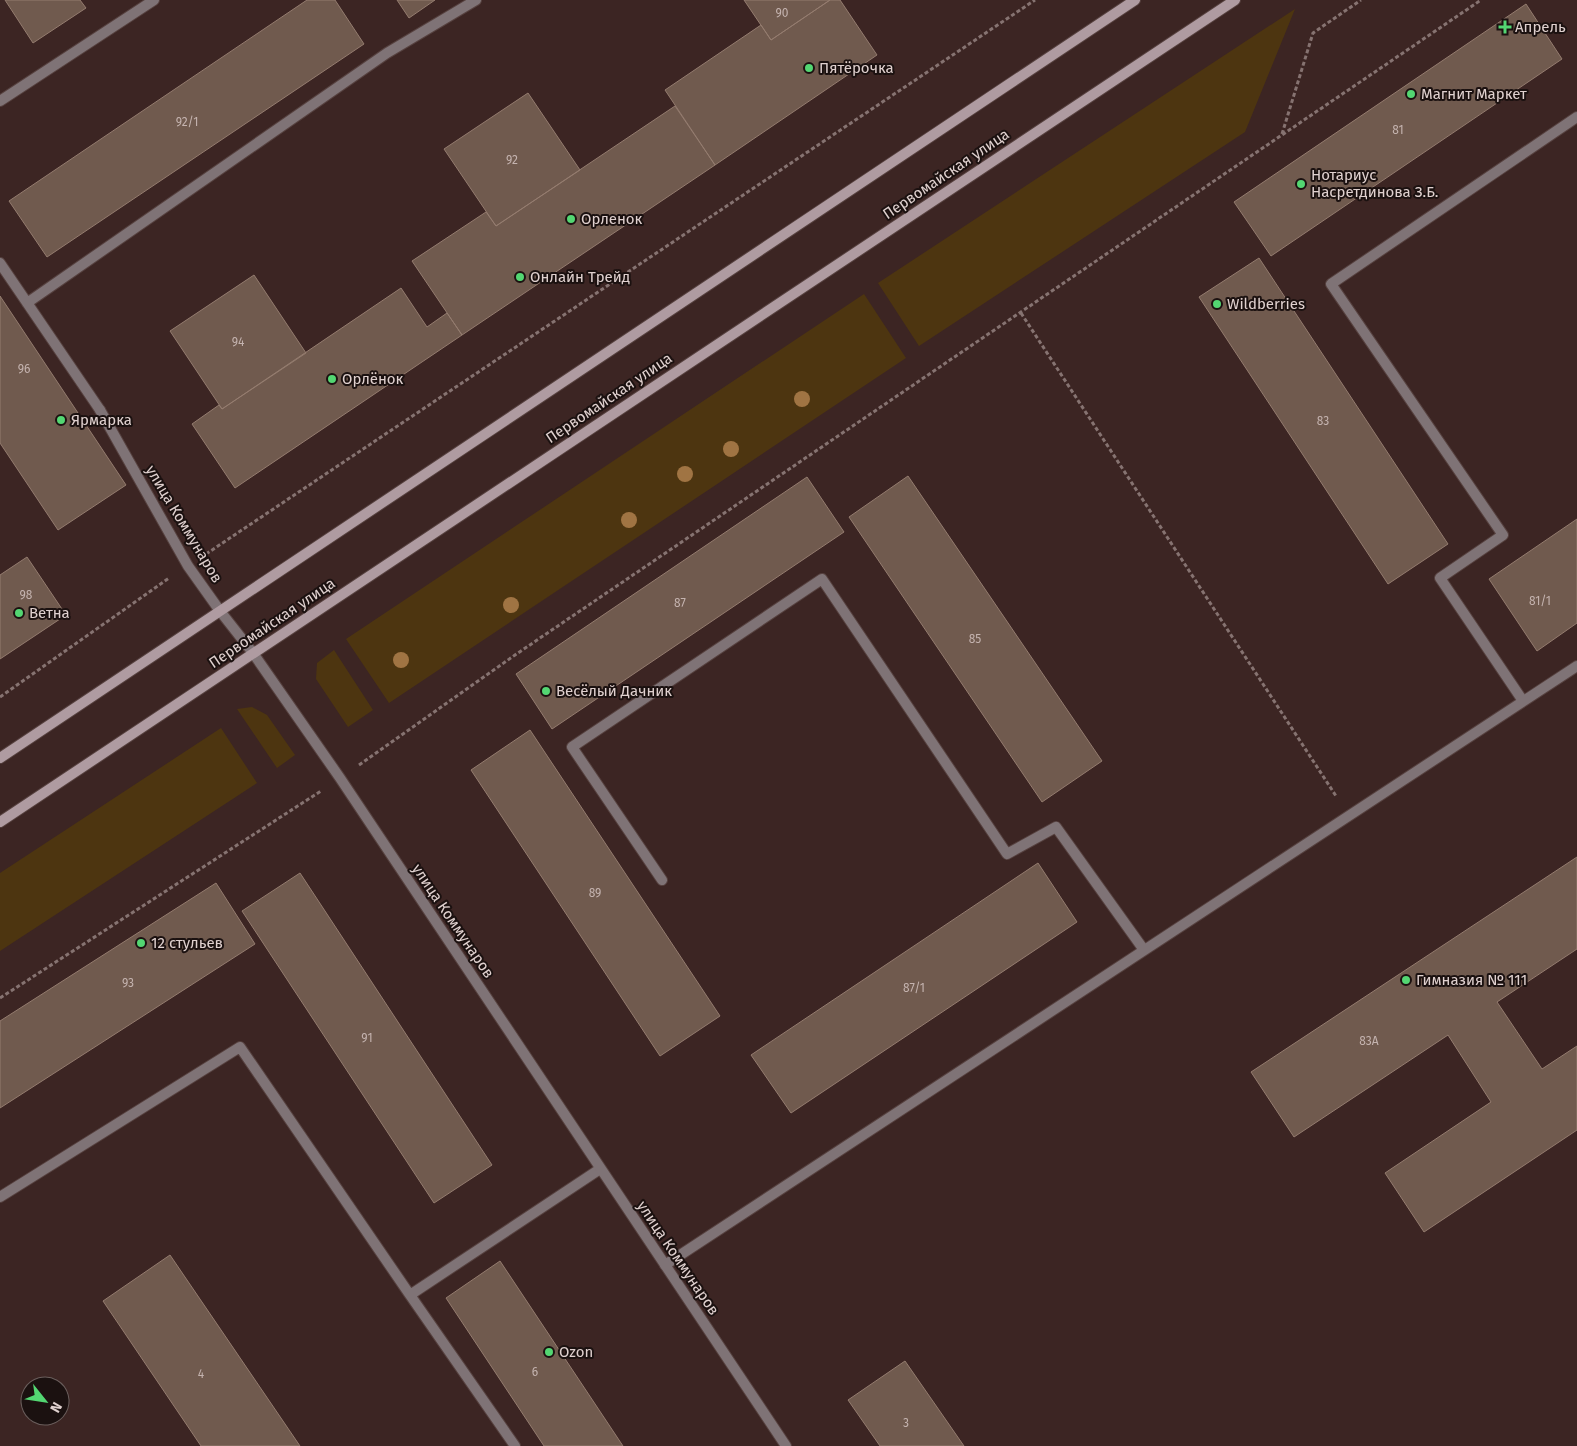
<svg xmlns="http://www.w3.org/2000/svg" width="1577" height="1446" font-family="'Fira Sans',sans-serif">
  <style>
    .green { fill: #4d3510 }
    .building { fill: #705a4e; stroke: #947c6f }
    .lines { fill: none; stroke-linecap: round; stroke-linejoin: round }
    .service-casing { stroke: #56413f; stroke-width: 12 }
    .minor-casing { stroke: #56413f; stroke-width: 12 }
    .tertiary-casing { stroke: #56413f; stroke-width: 12 }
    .secondary-casing { stroke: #56413f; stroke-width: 12 }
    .path { stroke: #867371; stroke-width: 3; stroke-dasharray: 4 2.5; stroke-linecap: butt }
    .service { stroke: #7f7376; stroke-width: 10 }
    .minor { stroke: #7f7376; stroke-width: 10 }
    .tertiary { stroke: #7f7376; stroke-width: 10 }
    .secondary { stroke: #af9ba1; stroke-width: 10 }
    .tree { fill: #a07443 }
    .poi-dot { fill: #53d672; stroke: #1b1110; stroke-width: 2 }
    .labels { text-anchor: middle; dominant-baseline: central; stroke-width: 4; stroke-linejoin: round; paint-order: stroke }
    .number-label { font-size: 12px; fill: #c4b3af }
    .poi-label { font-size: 15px; fill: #e0d1cf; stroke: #1b1110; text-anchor: start }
    .street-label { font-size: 15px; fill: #e0d1cf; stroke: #1b1110 }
  </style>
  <rect width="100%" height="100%" fill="#3c2523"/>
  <path class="green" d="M 1295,9 L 1245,132 L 919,346 L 878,283 Z
    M 864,294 L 906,358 L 389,703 L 346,639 Z
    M 334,650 L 373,710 L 348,727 L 316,679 L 317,663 Z
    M 252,707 L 267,715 L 295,755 L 277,768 L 237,709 Z
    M 221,728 L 257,783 L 0,951 L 0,873 Z"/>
  <path class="building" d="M 5,0 L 80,0 L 86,8 L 33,43 Z
    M 307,0 L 335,0 L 364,44 L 47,257 L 9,201 Z
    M 397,0 L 435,0 L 409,18 Z
    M 744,0 L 830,0 L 771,40 Z
    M 830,0 L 840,0 L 877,55 L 715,165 L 665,90 L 761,25 L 771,40 Z
    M 1526,4 L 1562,59 L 1271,256 L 1234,202 Z
    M 528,93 L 580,170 L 496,226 L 444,149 Z
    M 675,106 L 715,165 L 462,335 L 412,261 L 486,212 L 496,226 Z
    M 1259,258 L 1448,544 L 1388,584 L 1199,297 Z
    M 254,275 L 306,353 L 222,409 L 170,331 Z
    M 401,288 L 427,327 L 447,313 L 462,335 L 235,488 L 192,424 L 219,405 L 222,409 Z
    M 0,296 L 126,485 L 58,530 L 0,443 Z
    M 908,476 L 1102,761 L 1042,802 L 849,517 Z
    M 807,477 L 844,532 L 552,729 L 516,674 Z
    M 1577,519 L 1577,623 L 1537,651 L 1489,579 Z
    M 27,557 L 66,615 L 0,659 L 0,575 Z
    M 530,730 L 720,1016 L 660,1056 L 471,770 Z
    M 1577,857 L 1577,949 L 1497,1002 L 1542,1069 L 1577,1046 L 1577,1130 L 1424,1232 L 1385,1173 L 1491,1102 L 1448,1035 L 1294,1137 L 1251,1072 Z
    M 1038,863 L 1077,922 L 791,1113 L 751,1055 Z
    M 300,873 L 492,1165 L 434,1203 L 242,911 Z
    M 216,883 L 255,944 L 0,1108 L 0,1021 Z
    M 170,1255 L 300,1446 L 201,1446 L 103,1301 Z
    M 500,1261 L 623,1446 L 544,1446 L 446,1298 Z
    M 905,1361 L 964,1446 L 880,1446 L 848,1400 Z"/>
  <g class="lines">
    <g class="service-casing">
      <path id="service" d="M 0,101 L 154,0
        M 0,263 L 100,410
        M 27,303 L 387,53 L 476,0
        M 1523,701 L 1440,578 L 1503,535 L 1331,284 L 1577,117
        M 662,880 L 572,747 L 822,579 L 1007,854 L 1056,827 L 1144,950
        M 0,1197 L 240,1047 L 410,1295 L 600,1169
        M 665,1265 L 1577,666
        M 410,1295 L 515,1446"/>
    </g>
    <g class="minor-casing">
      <path id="minor" d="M 100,410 L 188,566 L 220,611"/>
    </g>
    <g class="tertiary-casing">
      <path id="tertiary" d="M 220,611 L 253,653 L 340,778 L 786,1446"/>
    </g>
    <g class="secondary-casing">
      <path id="secondary" d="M 0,758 L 1135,0
        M 0,822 L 1235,0"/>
    </g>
    <path class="path" d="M 1282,134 L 1313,33 L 1361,0
      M 1021,313 L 1336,796
      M 206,554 L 1035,0
      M 0,697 L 169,578
      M 359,765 L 515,655 L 1481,0
      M 0,998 L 321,791"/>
    <use href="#service" class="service"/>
    <use href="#minor" class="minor"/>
    <use href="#tertiary" class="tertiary"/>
    <use href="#secondary" class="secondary"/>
  </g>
  <g class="tree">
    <circle cx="802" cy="399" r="8"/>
    <circle cx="731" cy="449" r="8"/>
    <circle cx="685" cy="474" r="8"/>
    <circle cx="629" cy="520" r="8"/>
    <circle cx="511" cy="605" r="8"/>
    <circle cx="401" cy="660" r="8"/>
  </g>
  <g class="poi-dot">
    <path d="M1502.5 19.5h5v5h5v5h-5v5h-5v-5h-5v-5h5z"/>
    <circle cx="809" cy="68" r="5"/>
    <circle cx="1411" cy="94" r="5"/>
    <circle cx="1301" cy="184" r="5"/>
    <circle cx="571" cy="219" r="5"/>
    <circle cx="520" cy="277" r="5"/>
    <circle cx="1217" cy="304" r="5"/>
    <circle cx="332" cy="379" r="5"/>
    <circle cx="61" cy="420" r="5"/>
    <circle cx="19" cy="613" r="5"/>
    <circle cx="546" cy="691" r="5"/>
    <circle cx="141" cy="943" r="5"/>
    <circle cx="1406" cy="980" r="5"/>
    <circle cx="549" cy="1352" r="5"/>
  </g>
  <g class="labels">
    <g class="number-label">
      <text x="782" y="13">90</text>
      <text x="187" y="122">92/1</text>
      <text x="1398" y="130">81</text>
      <text x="512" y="160">92</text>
      <text x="238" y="342">94</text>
      <text x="24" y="369">96</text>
      <text x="1323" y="421">83</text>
      <text x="26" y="595">98</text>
      <text x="1540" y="601">81/1</text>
      <text x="680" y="603">87</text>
      <text x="975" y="639">85</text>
      <text x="595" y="893">89</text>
      <text x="128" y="983">93</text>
      <text x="914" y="988">87/1</text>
      <text x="367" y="1038">91</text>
      <text x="1369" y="1041">83А</text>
      <text x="535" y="1372">6</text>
      <text x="201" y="1374">4</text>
      <text x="906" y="1423">3</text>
    </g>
    <g class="poi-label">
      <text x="1515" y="27">Апрель</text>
      <text x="819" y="68">Пятёрочка</text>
      <text x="1421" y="94">Магнит Маркет</text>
      <text x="1311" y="175">Нотариус<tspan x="1311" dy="17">Насретдинова З.Б.</tspan></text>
      <text x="581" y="219">Орленок</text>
      <text x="530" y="277">Онлайн Трейд</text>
      <text x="1227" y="304">Wildberries</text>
      <text x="342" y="379">Орлёнок</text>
      <text x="71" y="420">Ярмарка</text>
      <text x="29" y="613">Ветна</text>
      <text x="556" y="691">Весёлый Дачник</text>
      <text x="151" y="943">12 стульев</text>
      <text x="1416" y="980">Гимназия № 111</text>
      <text x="559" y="1352">Ozon</text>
    </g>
    <g class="street-label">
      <text transform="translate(946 174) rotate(-34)">Первомайская улица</text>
      <text transform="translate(609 398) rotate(-34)">Первомайская улица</text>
      <text transform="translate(184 524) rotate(59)">улица Коммунаров</text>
      <text transform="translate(272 623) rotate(-34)">Первомайская улица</text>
      <text transform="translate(453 921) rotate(56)">улица Коммунаров</text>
      <text transform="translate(678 1258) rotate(56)">улица Коммунаров</text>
    </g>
  </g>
  <g transform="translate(45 1401) rotate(120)"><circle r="24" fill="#1b1110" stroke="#6a5e5c"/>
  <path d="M0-4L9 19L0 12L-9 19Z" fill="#53d672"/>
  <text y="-8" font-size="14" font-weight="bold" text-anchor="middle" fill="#e0d1cf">N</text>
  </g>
</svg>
